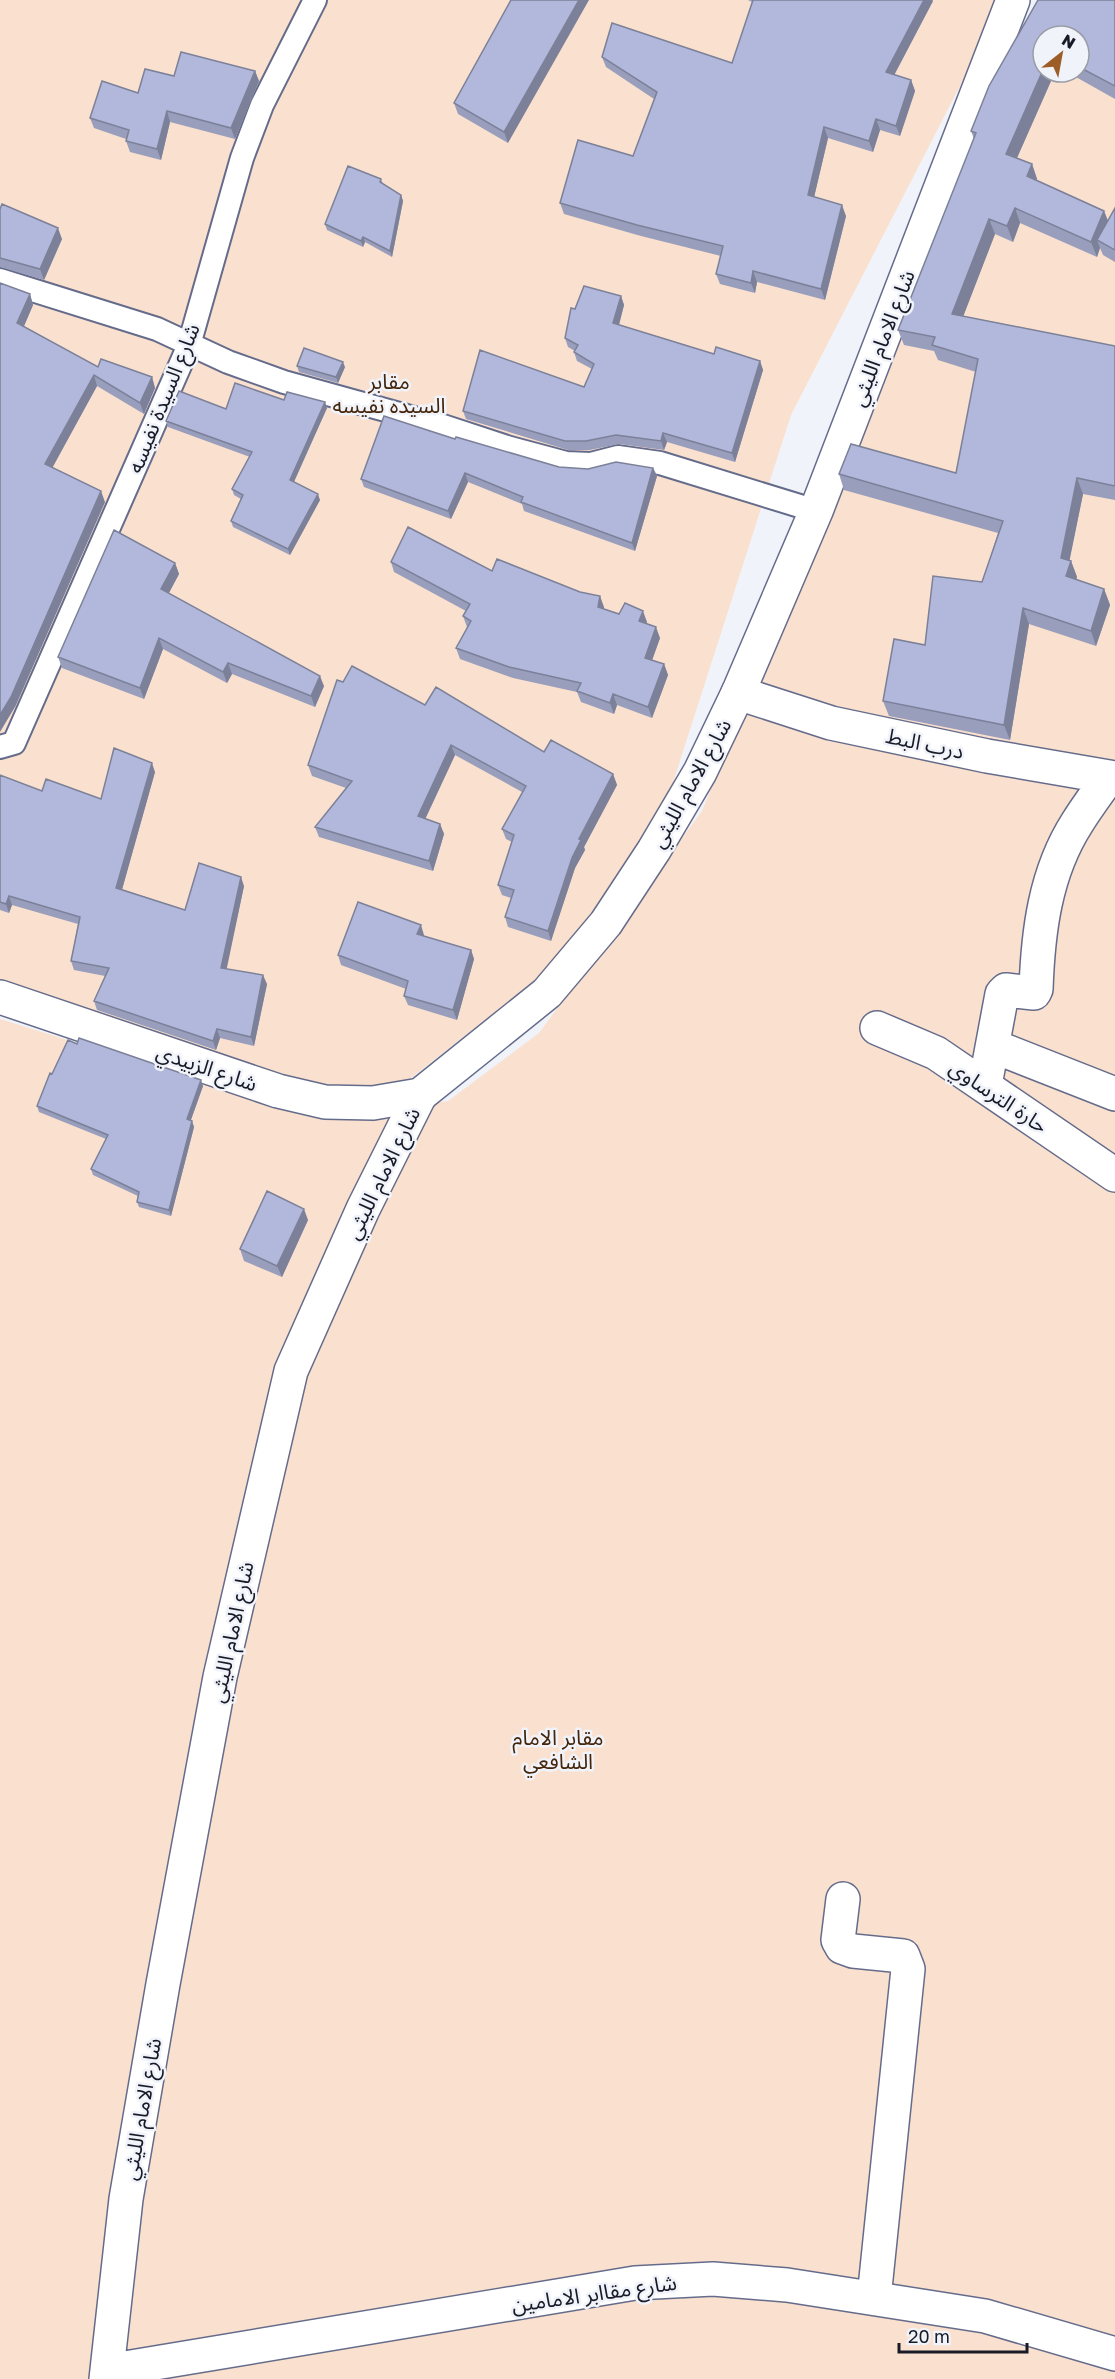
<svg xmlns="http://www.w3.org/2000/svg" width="1115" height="2379" font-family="'Golos Text','Noto Sans Arabic',sans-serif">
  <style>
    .green { fill: #fae0ce }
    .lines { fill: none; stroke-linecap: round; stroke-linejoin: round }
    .service-casing { stroke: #656c8b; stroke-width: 26 }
    .minor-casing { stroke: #656c8b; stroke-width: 36 }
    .tertiary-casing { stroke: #656c8b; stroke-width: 36 }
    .service { stroke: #fff; stroke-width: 22 }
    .minor { stroke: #fff; stroke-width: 33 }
    .tertiary { stroke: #fff; stroke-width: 33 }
    .wall { fill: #989ebc }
    .shaded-wall { fill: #7c8199 }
    .building { fill: #b1b8db; stroke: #7c8199; stroke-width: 1.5 }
    .labels { text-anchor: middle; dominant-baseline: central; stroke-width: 5; stroke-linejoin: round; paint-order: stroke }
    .street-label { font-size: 21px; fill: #181b27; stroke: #f1f3fa }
    .park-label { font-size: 21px; fill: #442509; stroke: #f1f3fa }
  </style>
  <rect width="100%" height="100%" fill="#f1f3fa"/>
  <path class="green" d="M 0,0 L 1004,0 L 791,415 L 670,792 L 577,947 L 401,1086 L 329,1087 L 192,1048 L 0,984 Z
    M 1115,0 L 1115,2379 L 0,2379 L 0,1019 L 319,1118 L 448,1101 L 539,1033 L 702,811 L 871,395 L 1043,51 L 1043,72 L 1079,72 L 1079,36 Z"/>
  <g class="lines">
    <g class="service-casing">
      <path id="service" d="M 0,280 L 157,329 L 228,362 L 284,382 L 443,426 L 510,448 L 566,463 L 591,464 L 618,457 L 660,463 L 816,511
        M 0,747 L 14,743 L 189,345 L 242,158 L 262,105 L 315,0"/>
    </g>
    <g class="minor-casing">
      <path id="minor" d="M 738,693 L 831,723 L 987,756 L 1115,778
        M 877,1028 L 936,1053 L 1115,1175
        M 993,1046 L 1115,1094
        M 985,1085 L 1002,994 L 1006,990 L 1034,993 L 1036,989 C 1038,932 1045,873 1077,823 C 1087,807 1098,792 1109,777
        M 843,1899 L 838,1940 L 842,1947 L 853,1951 L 903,1956 L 908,1969 L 874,2298
        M 107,2371 L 635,2283 L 713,2279 L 787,2285 L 985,2316 L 1115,2354
        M 106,2379 L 126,2199 L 163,1984 L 220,1677 L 291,1371 L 363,1209 L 420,1095"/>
    </g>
    <g class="tertiary-casing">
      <path id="tertiary" d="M 0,997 L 278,1091 L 325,1102 L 373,1103 L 420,1095 L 547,993 L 606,923 L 654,850 L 700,772 L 738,693 L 816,511 L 1013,0"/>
    </g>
    <use href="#service" class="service"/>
    <use href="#minor" class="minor"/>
    <use href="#tertiary" class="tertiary"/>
  </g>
  <path class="wall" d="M 511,0 L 508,143 L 458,114 L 454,103 Z
    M 748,0 L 932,0 L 933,1 L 894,75 L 911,80 L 915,91 L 900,136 L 880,130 L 873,152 L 828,138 L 814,197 L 846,216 L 825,300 L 757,282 L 755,293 L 720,284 L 716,274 L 721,256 L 641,236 L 564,214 L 560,203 L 633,156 L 654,99 L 606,67 L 602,57 L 732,63 L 752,2 Z
    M 1038,0 L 1115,0 L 1115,99 L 1067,72 L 1079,72 L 1079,36 L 1043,36 L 1043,72 L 1055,72 L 1017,158 L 1032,164 L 1037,179 L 1037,181 L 1104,211 L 1108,221 L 1115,208 L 1115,262 L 1103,255 L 1100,248 L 1097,257 L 1020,223 L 1013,242 L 995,234 L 963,316 L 1115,346 L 1115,500 L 1083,494 L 1069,561 L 1071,561 L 1077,577 L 1076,580 L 1104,589 L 1110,605 L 1096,646 L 1029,624 L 1010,740 L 889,716 L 883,701 L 894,639 L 925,645 L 933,576 L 982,582 L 998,533 L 844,490 L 839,474 L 851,444 L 956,473 L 976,372 L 938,360 L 934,351 L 904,345 L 898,330 L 974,139 L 971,131 L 989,86 Z
    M 255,71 L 259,81 L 235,139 L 170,122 L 161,160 L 130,152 L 126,141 L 126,139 L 94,128 L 90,118 L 174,76 Z
    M 381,179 L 383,184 L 401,195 L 403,201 L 392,257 L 365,242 L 363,247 L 327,230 L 325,224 Z
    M 0,209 L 62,239 L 44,280 L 0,267 Z
    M 0,283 L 30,294 L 33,305 L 24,326 L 98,367 L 152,377 L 155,388 L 144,414 L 97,386 L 52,467 L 105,502 L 15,707 Z
    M 621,296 L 624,305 L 619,325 L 714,354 L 760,361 L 763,370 L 735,462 L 667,442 L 664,450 L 619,444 L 590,450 L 568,450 L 466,419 L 463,411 L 584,387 L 592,369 L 577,361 L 574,352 L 575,351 L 568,347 L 565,338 L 575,309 Z
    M 297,366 L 345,367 L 338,383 L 299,372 Z
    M 284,400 L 325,402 L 327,408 L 294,482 L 320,500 L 290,555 L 233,527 L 231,521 L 241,499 L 234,495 L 232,489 L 250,457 L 168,427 L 166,421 L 226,409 Z
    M 455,439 L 559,467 L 588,469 L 653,468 L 657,476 L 635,551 L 524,511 L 522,504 L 468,482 L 451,519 L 364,487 L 361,479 Z
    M 391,562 L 492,571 L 604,607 L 604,609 L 619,614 L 647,622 L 646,624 L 660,638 L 652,660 L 664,664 L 668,675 L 652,718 L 617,705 L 614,714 L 581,702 L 577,692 L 513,678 L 460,659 L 456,648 L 467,627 L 463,616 L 466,611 L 394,572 Z
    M 175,563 L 179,574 L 169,593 L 324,686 L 315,707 L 232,674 L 227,683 L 163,649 L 144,699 L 62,668 L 58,657 Z
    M 425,705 L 544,752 L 613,774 L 617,785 L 584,847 L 585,850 L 575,868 L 551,941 L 508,927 L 505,917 L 511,898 L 502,895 L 498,885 L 512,842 L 506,839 L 502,829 L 522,792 L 455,755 L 425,819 L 440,824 L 444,834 L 433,871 L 319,837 L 315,827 L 346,788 L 312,776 L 308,765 Z
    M 155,772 L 122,889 L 185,910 L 244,886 L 226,969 L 267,984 L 254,1046 L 220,1038 L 216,1050 L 97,1010 L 94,1001 L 105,976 L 74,970 L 71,961 L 78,924 L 12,905 L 9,913 L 0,910 L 0,775 L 42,791 L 101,799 Z
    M 424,935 L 424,936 L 471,950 L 474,959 L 457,1020 L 408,1005 L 404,996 L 406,989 L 341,965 L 338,955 Z
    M 77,1044 L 203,1086 L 191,1120 L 194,1127 L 171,1216 L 139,1207 L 137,1202 L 138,1196 L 93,1175 L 91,1169 L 106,1139 L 39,1112 L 37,1106 L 52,1074 Z
    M 308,1220 L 282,1277 L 244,1261 L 240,1249 Z"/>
  <path class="shaded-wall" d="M 579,0 L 589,0 L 508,143 L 504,132 Z
    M 924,0 L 932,0 L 933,1 L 890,83 L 886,72 Z
    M 1043,70 L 1043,72 L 1055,72 L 1012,169 L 1006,154 Z
    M 255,71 L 259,81 L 235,139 L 231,128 Z
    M 911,80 L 915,91 L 900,136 L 896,126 Z
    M 167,111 L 170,122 L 161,160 L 157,149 Z
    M 876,119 L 880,130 L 873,152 L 869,141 Z
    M 824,127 L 828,138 L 812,206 L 808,195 Z
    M 1032,164 L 1037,179 L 1032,192 L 1027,176 Z
    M 401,195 L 403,201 L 392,257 L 390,251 Z
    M 842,205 L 846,216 L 825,300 L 821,289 Z
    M 1015,208 L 1020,223 L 1013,242 L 1007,226 Z
    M 1104,211 L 1110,226 L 1097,240 L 1100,248 L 1097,257 L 1091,242 Z
    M 989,219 L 995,234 L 958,330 L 952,314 Z
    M 58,228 L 62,239 L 44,280 L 40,269 Z
    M 363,237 L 365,242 L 363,247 L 361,241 Z
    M 753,271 L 757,282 L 755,293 L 751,283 Z
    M 30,294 L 33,305 L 21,333 L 17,323 Z
    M 621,296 L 624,305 L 617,332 L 613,323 Z
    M 760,361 L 763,370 L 735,462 L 732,453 Z
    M 343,362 L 345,367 L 338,383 L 336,377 Z
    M 94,375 L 97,386 L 49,474 L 45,464 Z
    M 152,377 L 155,388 L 144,414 L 140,403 Z
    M 325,402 L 327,408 L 292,486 L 290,480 Z
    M 663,433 L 667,442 L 664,450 L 661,441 Z
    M 653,468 L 657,476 L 635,551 L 632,543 Z
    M 465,473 L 468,482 L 451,519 L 448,511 Z
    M 1077,478 L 1083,494 L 1067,573 L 1061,558 Z
    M 101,491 L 105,502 L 15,707 L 0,732 L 0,715 Z
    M 318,494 L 320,500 L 290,555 L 288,549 Z
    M 1071,561 L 1077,577 L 1071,591 L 1066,576 Z
    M 175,563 L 179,574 L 165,600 L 161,589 Z
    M 1104,589 L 1110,605 L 1096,646 L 1091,631 Z
    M 600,596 L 604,607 L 602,617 L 598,607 Z
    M 1023,608 L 1029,624 L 1010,740 L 1004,725 Z
    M 643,611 L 647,622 L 643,632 L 639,621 Z
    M 656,627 L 660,638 L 649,669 L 645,658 Z
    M 159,638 L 163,649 L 144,699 L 140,688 Z
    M 228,663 L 232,674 L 227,683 L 223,672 Z
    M 664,664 L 668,675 L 652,718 L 648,707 Z
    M 320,676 L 324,686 L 315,707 L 311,696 Z
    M 613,694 L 617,705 L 614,714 L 610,703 Z
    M 451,745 L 455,755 L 422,826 L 418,816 Z
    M 152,763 L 155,772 L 120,897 L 116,888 Z
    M 613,774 L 617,785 L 584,847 L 585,850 L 575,868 L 551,941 L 548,931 L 572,858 L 579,839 Z
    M 440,824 L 444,834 L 433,871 L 429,861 Z
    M 241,877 L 244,886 L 225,977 L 221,968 Z
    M 9,896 L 12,905 L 9,913 L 6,904 Z
    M 421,925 L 424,935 L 421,943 L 417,934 Z
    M 471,950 L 474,959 L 457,1020 L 453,1010 Z
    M 263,975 L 267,984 L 254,1046 L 251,1037 Z
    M 217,1029 L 220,1038 L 216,1050 L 213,1041 Z
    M 201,1080 L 203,1086 L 189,1125 L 187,1119 Z
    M 192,1121 L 194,1127 L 171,1216 L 169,1210 Z
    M 304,1209 L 308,1220 L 282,1277 L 277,1266 Z"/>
  <path class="building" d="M 511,0 L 579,0 L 504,132 L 454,103 Z
    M 753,0 L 924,0 L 886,72 L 911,80 L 896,126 L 876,119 L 869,141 L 824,127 L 808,195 L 842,205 L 821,289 L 753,271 L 751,283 L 716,274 L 723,246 L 637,225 L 560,203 L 578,140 L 633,156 L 657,92 L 602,57 L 612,23 L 732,63 Z
    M 1038,0 L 1115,0 L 1115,86 L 1079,67 L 1079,36 L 1043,36 L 1043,70 L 1006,154 L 1032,164 L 1027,176 L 1104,211 L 1091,242 L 1015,208 L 1007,226 L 989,219 L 952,314 L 1115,346 L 1115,486 L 1077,478 L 1061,558 L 1071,561 L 1066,576 L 1104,589 L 1091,631 L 1023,608 L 1004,725 L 883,701 L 894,639 L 925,645 L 933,576 L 982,582 L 1003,521 L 839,474 L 851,444 L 956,473 L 978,359 L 932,345 L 935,337 L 898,330 L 976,133 L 971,131 L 989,86 Z
    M 181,52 L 255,71 L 231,128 L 167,111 L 157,149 L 126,141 L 129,130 L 90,118 L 102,81 L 138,93 L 145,69 L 174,76 Z
    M 348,166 L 381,179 L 380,182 L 401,195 L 390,251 L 363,237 L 361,241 L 325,224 Z
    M 2,204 L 58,228 L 40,269 L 0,258 L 0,209 Z
    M 1115,208 L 1115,250 L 1097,240 Z
    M 0,283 L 30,294 L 17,323 L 98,367 L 101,359 L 152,377 L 140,403 L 94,375 L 45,464 L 101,491 L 11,697 L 0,715 Z
    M 584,286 L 621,296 L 613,323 L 714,354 L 716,347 L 760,361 L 732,453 L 663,433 L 661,441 L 616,435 L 586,441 L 565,441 L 463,411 L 480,350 L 584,387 L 594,364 L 574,352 L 578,345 L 565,338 L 571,308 L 575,309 Z
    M 304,348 L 343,362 L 336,377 L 297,366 Z
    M 235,383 L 284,400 L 287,392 L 325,402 L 290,480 L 318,494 L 288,549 L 231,521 L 243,495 L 232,489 L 252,452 L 166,421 L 179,391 L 226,409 Z
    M 384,416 L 455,439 L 456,437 L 559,467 L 588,469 L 616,462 L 653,468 L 632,543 L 521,502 L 523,497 L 465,473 L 448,511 L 361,479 Z
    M 408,527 L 492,571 L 497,559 L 580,592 L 600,596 L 598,607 L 619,614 L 625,603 L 643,611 L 639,621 L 656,627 L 645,658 L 664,664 L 648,707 L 613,694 L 610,703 L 577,691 L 581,683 L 509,667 L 456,648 L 471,621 L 463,616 L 470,604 L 391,562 Z
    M 114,530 L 175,563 L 161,589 L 320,676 L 311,696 L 228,663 L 223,672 L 159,638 L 140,688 L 58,657 Z
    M 352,666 L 425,705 L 436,687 L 544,752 L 551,740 L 613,774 L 579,839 L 581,840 L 572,858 L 548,931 L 505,917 L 514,890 L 498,885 L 514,835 L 502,829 L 526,786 L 451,745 L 418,816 L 440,824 L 429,861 L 315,827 L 352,781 L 308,765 L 337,680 L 343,682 Z
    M 114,748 L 152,763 L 116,888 L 185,910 L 199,863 L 241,877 L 221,968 L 263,975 L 251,1037 L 217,1029 L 213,1041 L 94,1001 L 109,968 L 71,961 L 80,917 L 9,896 L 6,904 L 0,902 L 0,775 L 42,791 L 46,779 L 101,799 Z
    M 358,902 L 421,925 L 417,934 L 471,950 L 453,1010 L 404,996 L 408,981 L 338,955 Z
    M 79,1038 L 201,1080 L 187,1119 L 192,1121 L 169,1210 L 137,1202 L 139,1192 L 91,1169 L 108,1135 L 37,1106 L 50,1073 L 52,1074 L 68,1040 L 77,1044 Z
    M 267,1191 L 304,1209 L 277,1266 L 240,1249 Z"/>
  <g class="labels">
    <g class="street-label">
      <text transform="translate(882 338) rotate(-69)">شارع الامام الليثي</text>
      <text transform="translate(163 398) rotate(-68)">شارع السيدة نفيسه</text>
      <text transform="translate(925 743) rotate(12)">درب البط</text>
      <text transform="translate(690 783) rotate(-61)">شارع الامام الليثي</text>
      <text transform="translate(207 1067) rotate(19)">شارع الزبيدي</text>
      <text transform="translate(999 1096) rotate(34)">حارة الترساوي</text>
      <text transform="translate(382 1173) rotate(-64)">شارع الامام الليثي</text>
      <text transform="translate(231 1632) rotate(-78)">شارع الامام الليثي</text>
      <text transform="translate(141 2109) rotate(-80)">شارع الامام الليثي</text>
      <text transform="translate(594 2293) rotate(-8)">شارع مقاابر الامامين</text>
    </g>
    <g class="park-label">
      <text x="389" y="381">مقابر<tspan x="389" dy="24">السيده نفيسه</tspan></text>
      <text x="558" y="1737">مقابر الامام<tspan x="558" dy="24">الشافعي</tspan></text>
    </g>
  </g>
  <g transform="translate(1061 54) rotate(31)"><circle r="28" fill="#f1f3fa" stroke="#9a9da6" stroke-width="1.5"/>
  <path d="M0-4.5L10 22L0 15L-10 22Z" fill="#9d5d27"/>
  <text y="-9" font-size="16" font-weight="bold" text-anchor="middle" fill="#181b27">N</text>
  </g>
  <path d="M899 2343v9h128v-9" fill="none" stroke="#181b27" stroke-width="3"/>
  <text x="908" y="2343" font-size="18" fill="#181b27" stroke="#f1f3fa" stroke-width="4.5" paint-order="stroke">20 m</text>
</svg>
